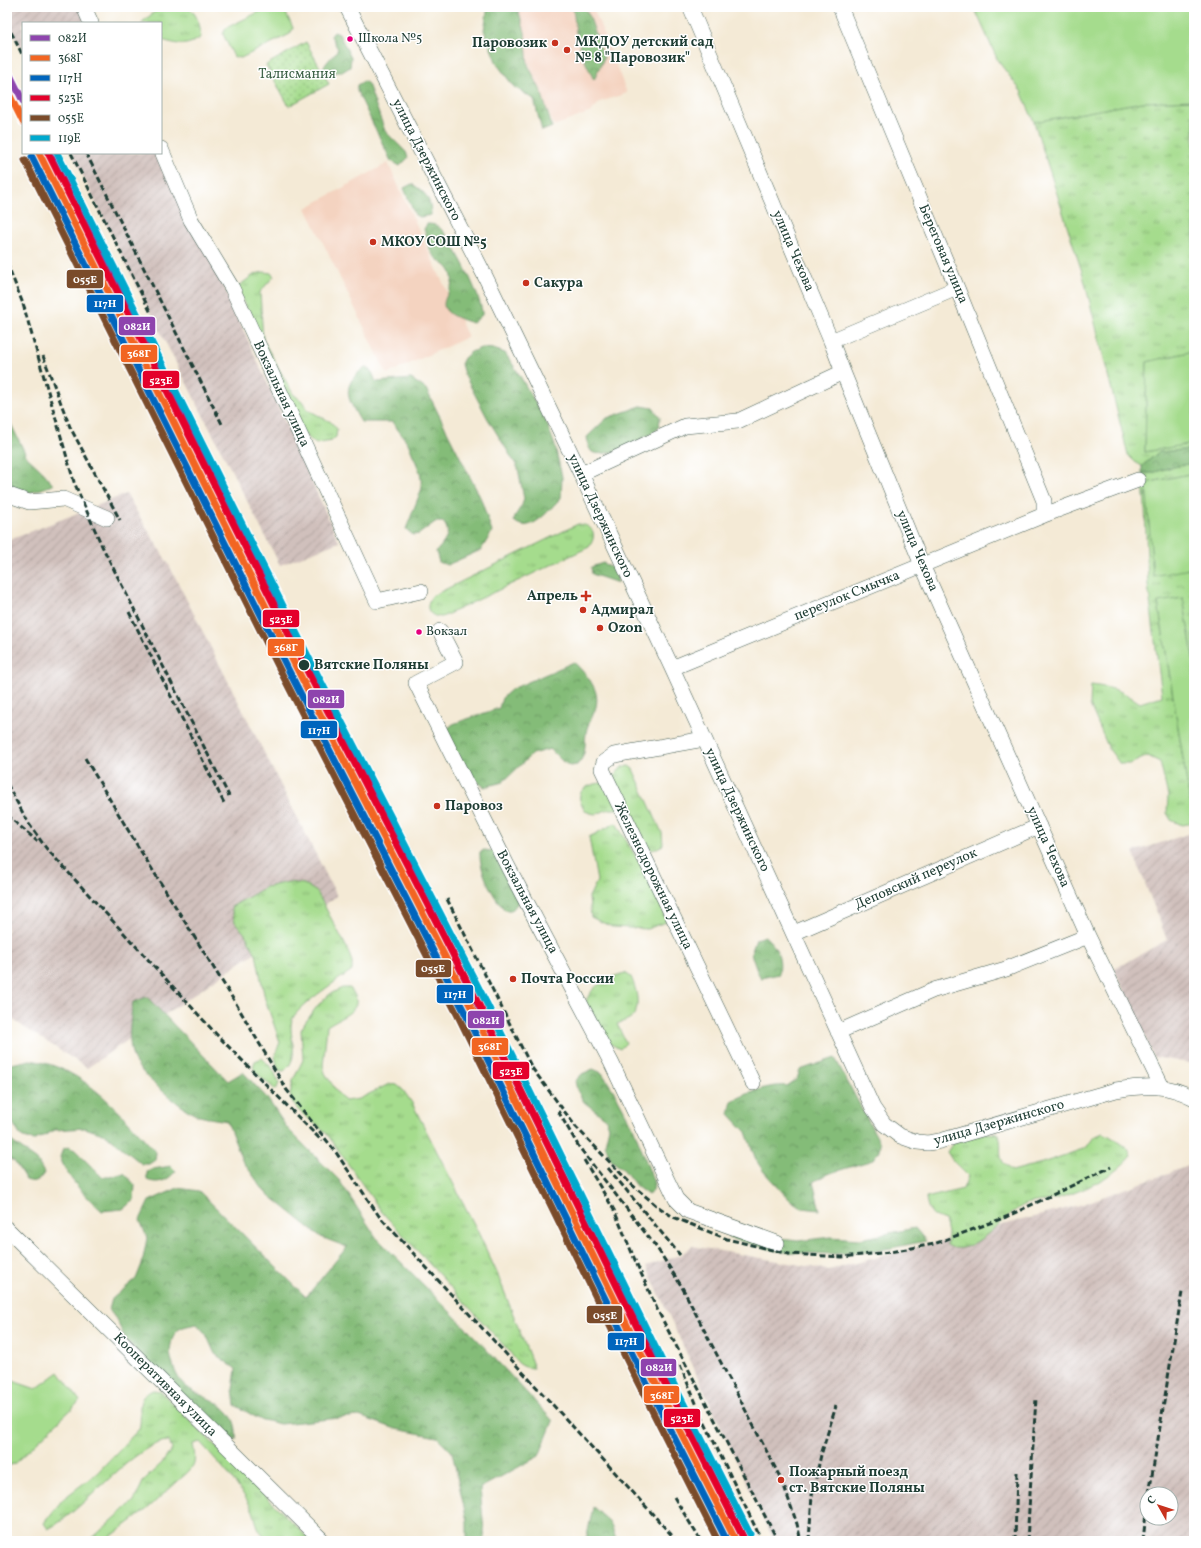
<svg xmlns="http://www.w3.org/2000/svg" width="1201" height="1548" font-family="Vollkorn,serif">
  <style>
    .built { fill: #f4d3c0 }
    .industrial { fill: url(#industrial-furrows); fill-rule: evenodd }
    .grass { fill: url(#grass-tufts); stroke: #628c60 }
    .forest { fill: url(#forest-crowns); stroke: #527c56 }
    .park { fill: url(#park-dots); stroke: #628c60 }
    .garden { fill: #a5dc8d; stroke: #628c60 }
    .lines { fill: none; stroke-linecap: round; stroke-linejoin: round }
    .minor-casing { stroke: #3f574c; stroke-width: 16 }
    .minor { stroke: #fff; stroke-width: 15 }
    .rail { stroke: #1f3d34; stroke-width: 3; stroke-dasharray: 6 3; stroke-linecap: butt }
    .rail-1-casing { stroke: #fff; stroke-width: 10 }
    .rail-2-casing { stroke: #fff; stroke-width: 10 }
    .rail-3-casing { stroke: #fff; stroke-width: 10 }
    .rail-4-casing { stroke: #fff; stroke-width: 10 }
    .rail-5-casing { stroke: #fff; stroke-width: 10 }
    .rail-6-casing { stroke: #fff; stroke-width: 10 }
    .rail-1 { stroke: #8e44ad; stroke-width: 7 }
    .rail-2 { stroke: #f26522; stroke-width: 7 }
    .rail-3 { stroke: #0065bd; stroke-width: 7 }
    .rail-4 { stroke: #e4002b; stroke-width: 7 }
    .rail-5 { stroke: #7a4b2a; stroke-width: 7 }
    .rail-6 { stroke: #00a9ce; stroke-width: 7 }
    .bus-dot { fill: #e5007d; stroke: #fff; stroke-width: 1.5 }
    .poi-dot { fill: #c8321e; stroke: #fff; stroke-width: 1.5 }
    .stop-dot { fill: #1f3d34; stroke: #fff; stroke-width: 1.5 }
    .labels { text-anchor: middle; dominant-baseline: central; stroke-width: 3; stroke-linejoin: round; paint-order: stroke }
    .bus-label { font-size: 13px; fill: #1f3d34; stroke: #fff; text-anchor: start }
    .poi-label { font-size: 14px; font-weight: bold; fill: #1f3d34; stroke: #fff; text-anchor: start }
    .park-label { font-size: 14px; fill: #40654a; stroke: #fff }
    .street-label { font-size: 14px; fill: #1f3d34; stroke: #fff }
    .stop-label { font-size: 14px; font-weight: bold; fill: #1f3d34; stroke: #fff; text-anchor: start }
    .line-badge { stroke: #fff; stroke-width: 1.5 }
    .badge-label { font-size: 11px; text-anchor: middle; font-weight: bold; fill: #fff }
  </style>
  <defs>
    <pattern id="industrial-furrows" width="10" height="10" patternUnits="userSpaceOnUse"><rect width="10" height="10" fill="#d0c0bc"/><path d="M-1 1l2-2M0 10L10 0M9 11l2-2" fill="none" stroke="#a89d9a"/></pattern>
    <pattern id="grass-tufts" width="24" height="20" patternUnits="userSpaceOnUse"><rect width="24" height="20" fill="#a5dc8d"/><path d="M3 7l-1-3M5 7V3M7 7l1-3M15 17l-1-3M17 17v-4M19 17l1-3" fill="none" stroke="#86b474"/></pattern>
    <pattern id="forest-crowns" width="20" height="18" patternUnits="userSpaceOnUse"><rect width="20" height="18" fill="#84bc78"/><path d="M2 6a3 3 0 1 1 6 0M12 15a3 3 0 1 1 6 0" fill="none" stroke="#6b9a63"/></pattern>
    <pattern id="park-dots" width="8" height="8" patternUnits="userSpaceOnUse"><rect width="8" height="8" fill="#a5dc8d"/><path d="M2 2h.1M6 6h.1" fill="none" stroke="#86b474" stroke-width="1.8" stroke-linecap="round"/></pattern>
  </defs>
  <rect width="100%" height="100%" fill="#fff"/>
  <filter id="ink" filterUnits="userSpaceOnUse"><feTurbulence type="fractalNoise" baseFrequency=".025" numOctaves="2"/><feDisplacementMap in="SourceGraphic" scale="8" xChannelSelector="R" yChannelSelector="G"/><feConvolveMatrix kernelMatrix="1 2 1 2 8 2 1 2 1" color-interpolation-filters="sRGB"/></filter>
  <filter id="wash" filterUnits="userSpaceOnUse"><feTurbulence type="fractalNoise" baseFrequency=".012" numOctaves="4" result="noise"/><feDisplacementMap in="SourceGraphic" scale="16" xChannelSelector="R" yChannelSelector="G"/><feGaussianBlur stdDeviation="0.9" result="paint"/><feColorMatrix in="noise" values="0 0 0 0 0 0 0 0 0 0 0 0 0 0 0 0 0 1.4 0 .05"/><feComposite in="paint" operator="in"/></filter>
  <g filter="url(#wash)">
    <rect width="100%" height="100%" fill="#f4ead6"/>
    <path class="built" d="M 506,7 L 593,7 L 627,93 L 600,102 L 591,112 L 554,126 Z
      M 388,163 L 468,337 L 387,374 L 306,208 Z"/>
    <path class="industrial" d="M 7,7 L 85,7 L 92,23 L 23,23 L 23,53 L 7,20 Z
      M 72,153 L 155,153 L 214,265 L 339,542 L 280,565 L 132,277 Z
      M 126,494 L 169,565 L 337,896 L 87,1068 L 7,1016 L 7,541 Z
      M 1194,832 L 1194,1062 L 1189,1063 L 1154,1057 L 1114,969 L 1167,940 L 1133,852 Z
      M 1194,1164 L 1194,1541 L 774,1541 L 646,1266 L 680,1255 L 692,1246 L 829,1270 L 1080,1205 ZM 1147,1494 L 1171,1494 L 1171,1518 L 1147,1518 Z"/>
    <path class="grass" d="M 161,7 C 168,7 180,5 187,7 C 197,12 202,28 200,38 C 184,48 179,44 161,40 L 161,23 L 141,23 Z
      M 1194,100 L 1194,351 L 1147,362 L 1145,452 L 1194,443 L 1194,449 L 1159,452 L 1142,466 L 1135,462 L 1128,455 L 1083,275 L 1034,122 L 1142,102 Z
      M 264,272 L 271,273 L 274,276 L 260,292 L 263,340 L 293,394 L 302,401 L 308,410 L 331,422 L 337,429 L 336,437 L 331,441 L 316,444 L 299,430 L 237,287 L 255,274 Z
      M 1194,463 L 1194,473 L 1146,483 L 1153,575 L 1194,568 L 1194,663 L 1183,598 L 1158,603 L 1190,802 L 1194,802 L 1194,823 L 1182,825 L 1171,820 L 1167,813 L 1168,796 L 1160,762 L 1148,756 L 1130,764 L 1120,764 L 1109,749 L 1090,705 L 1091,685 C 1114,688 1121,690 1140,703 L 1162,696 L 1148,585 L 1145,506 L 1142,473 L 1152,473 L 1168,468 Z
      M 578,524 C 593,525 598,534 589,547 L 442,617 C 428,617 424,607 432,596 Z
      M 629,766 L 633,769 L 662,833 L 663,845 L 653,850 L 646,847 C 640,831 634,806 612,809 C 599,810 601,818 585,811 C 583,808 581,804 580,800 C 577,785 599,783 609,782 L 622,767 Z
      M 616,823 L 650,881 L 668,921 L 647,929 L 612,927 L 591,917 L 589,897 L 597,881 L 589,837 Z
      M 288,882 L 304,884 L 317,892 L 347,948 L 352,962 L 352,970 C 337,981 305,1001 294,1016 C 284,1031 304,1055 284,1071 L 278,1070 L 275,1056 L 280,1042 L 265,999 L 256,954 L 245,934 L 235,922 L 231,907 L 266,887 Z
      M 625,973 L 631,977 C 636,988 643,1011 629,1019 C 626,1021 621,1022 617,1024 L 626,1043 L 620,1049 L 607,1042 L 586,1002 C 591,985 609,977 625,973 Z
      M 342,988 L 350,988 C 368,1010 343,1015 327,1026 L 323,1066 L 325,1073 L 337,1092 L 345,1101 L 359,1099 L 389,1084 L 397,1085 L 403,1090 L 412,1103 L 477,1230 L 497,1273 L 534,1368 C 520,1368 517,1362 509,1351 L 381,1211 L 327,1134 L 297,1109 L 293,1103 L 290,1095 L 293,1080 L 303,1060 L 301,1030 L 305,1023 L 318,1005 L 330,994 Z
      M 262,1058 L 273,1069 L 279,1083 L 276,1090 L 257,1074 L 253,1067 L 255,1061 Z
      M 985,1133 L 999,1134 C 1004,1153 994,1157 1012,1171 L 1042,1163 L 1086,1148 L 1094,1137 L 1103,1133 C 1107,1134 1126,1146 1128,1149 C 1130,1151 1130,1154 1131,1156 C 1112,1178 1082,1192 1054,1199 C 1045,1202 1033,1201 1024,1205 C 1004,1214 971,1261 947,1245 L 948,1233 L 945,1220 C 932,1216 928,1212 926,1198 L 963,1189 L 968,1176 L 953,1161 L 947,1152 L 953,1143 Z
      M 153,1390 L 160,1391 L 311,1541 C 297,1541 279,1544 266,1537 C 255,1530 257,1517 251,1507 C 238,1483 218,1462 200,1442 L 193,1444 C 195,1456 197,1463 188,1472 L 146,1510 L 105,1541 L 89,1541 L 134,1501 L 144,1480 L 162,1463 L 172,1449 L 169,1441 C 137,1440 82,1513 48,1529 L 44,1523 L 63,1499 L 97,1473 L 139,1429 C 144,1412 132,1399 153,1390 Z"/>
    <path class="forest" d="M 488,7 L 521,7 L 518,10 L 525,32 L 528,65 L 541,91 L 552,127 L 542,131 L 534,99 L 514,87 L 497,64 L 484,30 Z
      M 573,7 L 584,7 L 589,15 L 604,58 L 594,80 L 583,57 L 576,33 Z
      M 334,32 L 339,34 L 351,58 L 350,67 L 342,72 L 336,72 L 330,77 L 327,76 L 323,69 C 327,60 333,57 338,49 L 331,36 Z
      M 364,81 L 368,84 L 385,131 L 406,152 L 408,158 L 400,166 L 391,161 L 357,91 L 357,85 Z
      M 412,184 C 425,192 431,198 431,215 L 420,217 L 415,215 L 404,188 Z
      M 427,224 C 432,224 438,225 441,229 C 452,239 484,301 482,315 L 473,323 C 418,308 460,294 451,273 C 448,265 439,262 434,256 C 428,250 427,237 424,229 Z
      M 481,348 L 493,349 L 505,353 L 517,371 L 546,421 L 555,446 L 562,477 L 561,498 C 549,509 531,536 514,521 L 515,516 L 522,505 L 524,499 L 518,468 L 488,419 L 464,374 L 461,364 L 464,358 L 471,352 Z
      M 365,367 L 372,372 L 376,382 L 411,379 L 426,389 L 481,499 L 492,532 L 481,550 L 447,565 L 439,562 L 436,552 C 444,542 453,534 443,522 L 435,522 L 419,534 L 413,535 L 406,529 L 422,488 L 420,472 L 408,443 L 392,422 L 361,422 C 347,398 340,386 365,367 Z
      M 641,406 L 653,408 L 660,417 L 659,428 C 649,437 606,460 592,452 C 588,448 588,442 587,437 L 607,418 Z
      M 7,416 L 27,457 L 44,473 L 53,485 L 26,494 L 13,487 L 7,474 Z
      M 1194,449 L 1194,463 L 1168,468 L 1152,473 L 1142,473 L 1142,466 L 1159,452 Z
      M 603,563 C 615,568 616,572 618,583 L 592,574 L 591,567 Z
      M 574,662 C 587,676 602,690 595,710 C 592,718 587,725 586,733 C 584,748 587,754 577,765 L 570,766 L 562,761 L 550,749 L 532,754 L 503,782 L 484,787 L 470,775 L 466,766 L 445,739 L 447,729 L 453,724 L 499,708 L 502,698 L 512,689 Z
      M 484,850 L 493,851 L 518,900 L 517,904 L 512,910 L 505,910 C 493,897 479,870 480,852 Z
      M 765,936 C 777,948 782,956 779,974 L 761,978 L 757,971 L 751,954 L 756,939 Z
      M 147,997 L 228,1081 L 243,1072 L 267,1098 L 287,1128 L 339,1180 L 376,1237 L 472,1334 L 553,1421 L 539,1456 L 480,1488 L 485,1541 L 467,1541 L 467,1521 L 452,1452 L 437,1437 L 396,1429 L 359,1416 L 280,1424 L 259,1419 L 235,1405 L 233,1389 L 236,1369 L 215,1354 L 206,1334 L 197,1324 C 182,1327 175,1327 171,1344 C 169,1354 171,1359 174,1368 C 183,1397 211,1393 227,1411 C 235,1420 237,1428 236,1440 L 222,1437 L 126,1340 L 116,1319 L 109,1310 L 112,1299 L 136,1279 L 142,1264 L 147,1238 L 140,1220 L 149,1201 L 178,1188 L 199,1191 L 306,1297 L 347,1247 L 321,1237 L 265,1192 L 242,1160 L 227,1121 C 217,1119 205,1118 196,1115 C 181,1108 141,1075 134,1060 C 127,1042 130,1021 133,1002 Z
      M 835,1058 L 880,1143 L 879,1150 L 873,1160 L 827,1174 L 813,1182 L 820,1210 L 802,1208 L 789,1199 L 764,1172 L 756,1160 L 746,1132 L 729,1114 L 732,1101 C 749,1093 768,1084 787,1086 L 797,1079 L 800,1070 Z
      M 30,1060 C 85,1067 121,1114 156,1152 L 155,1160 L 149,1164 L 142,1164 L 106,1135 L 85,1128 L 55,1130 L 35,1140 L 27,1139 L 20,1135 L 7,1113 L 7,1065 Z
      M 593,1069 L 602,1073 L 615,1093 L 634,1129 L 654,1183 L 653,1191 L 648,1195 L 636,1186 L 624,1170 L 611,1160 L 605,1144 L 609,1127 L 606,1119 L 584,1102 L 577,1090 L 575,1081 L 582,1074 Z
      M 7,1138 L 37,1160 L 44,1173 C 39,1181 35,1183 26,1180 L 14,1161 L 7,1158 Z
      M 68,1147 L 75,1150 L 102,1177 L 110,1177 L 124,1173 L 135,1185 L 134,1200 L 123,1209 L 102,1211 C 84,1194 68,1180 60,1157 L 63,1149 Z
      M 171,1166 L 176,1171 C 168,1180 159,1185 147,1180 L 147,1172 L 153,1169 Z
      M 915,1228 L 926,1241 L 871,1252 L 834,1254 L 781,1252 L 728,1238 L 734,1230 L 771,1238 L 798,1241 L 831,1237 L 860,1239 Z
      M 593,1507 L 610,1522 L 617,1541 L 583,1541 L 587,1536 Z"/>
    <path class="park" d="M 306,42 L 329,84 L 289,106 L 266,65 Z"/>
    <path class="garden" d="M 269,7 L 283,7 L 293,28 L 290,34 L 241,58 L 234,57 L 223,34 L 226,28 Z
      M 974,7 L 1194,7 L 1194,100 L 1142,102 L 1034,122 L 1021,91 L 998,61 Z
      M 1194,351 L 1194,443 L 1145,452 L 1147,362 Z
      M 1194,473 L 1194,568 L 1153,576 L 1146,483 Z
      M 1183,598 L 1194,663 L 1194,802 L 1190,802 L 1158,602 Z
      M 59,1372 L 80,1401 L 14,1464 L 7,1466 L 7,1379 L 36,1389 Z"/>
  </g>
  <g filter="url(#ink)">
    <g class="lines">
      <g class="minor-casing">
        <path id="minor" d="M 84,7 L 91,23
          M 347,7 L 486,278 L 581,474 L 672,668 L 873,1108 L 884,1124 L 900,1136 L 917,1142 L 928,1143 L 940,1141 L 1116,1090 C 1144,1085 1168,1084 1194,1098
          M 690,7 L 831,341 L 843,372 L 922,565 L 1088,936 L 1162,1087
          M 161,149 L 191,220 L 232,288 L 377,601 L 421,591
          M 831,341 L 957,288
          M 581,474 L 685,426 L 738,421 L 843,372
          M 7,493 L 9,495 L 29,502 L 63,499 L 107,518
          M 1044,515 L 1138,480
          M 440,631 L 456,662 L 416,683 L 508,867 L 611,1062 L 676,1199 L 688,1211 L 777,1243
          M 672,668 L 1044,515 L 1044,501 L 957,288 L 840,7
          M 704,739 L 614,755 L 604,762 L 602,769 L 753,1083
          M 794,933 L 1039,826
          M 838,1032 L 934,990 L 1006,969 L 1088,936
          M 7,1229 L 323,1541"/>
      </g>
      <use href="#minor" class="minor"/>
      <path class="rail" d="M 7,24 L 23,56
        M 71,153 L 151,313
        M 86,153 L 222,424
        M 7,263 L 25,309
        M 23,304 L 74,482 L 102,546 L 229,796
        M 43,356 L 70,427 L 120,520
        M 129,612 L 224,803
        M 85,758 L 137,845 L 235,1002 L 286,1089 L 335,1151 L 379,1216 L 610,1467 L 677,1541
        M 7,784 L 29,824 L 46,848 L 218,1036 L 322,1141
        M 7,815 L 37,841
        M 447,899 L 532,1068 L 576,1127 L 631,1184 L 657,1206 L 673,1217 L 727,1239 L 789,1254 L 842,1257 L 890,1252 L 934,1244 L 1006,1217 L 1111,1167
        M 558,1111 L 579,1147 L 657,1248 L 682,1287 L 783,1483 L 797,1524 L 801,1541
        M 584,1160 L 614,1210 L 635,1260 L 658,1311 L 778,1541
        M 608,1168 L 680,1255
        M 680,1365 L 701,1415 L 762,1541
        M 1149,1494 L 1182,1292
        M 674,1497 L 701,1541
        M 809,1541 L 812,1495 L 821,1455 L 836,1406
        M 1015,1541 L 1017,1472
        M 1027,1541 L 1036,1398
        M 1143,1541 L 1147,1504
        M 1192,1541 L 1194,1531"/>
      <g class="rail-1-casing">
        <path id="rail-1" d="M 7,69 L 23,101
          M 49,153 L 322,691 L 745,1541"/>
      </g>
      <g class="rail-2-casing">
        <path id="rail-2" d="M 7,90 L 23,122
          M 39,153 L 297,669 L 473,1011 L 651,1374 L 736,1541"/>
      </g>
      <g class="rail-3-casing">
        <path id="rail-3" d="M 32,157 L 290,673 L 466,1015 L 644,1378 L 727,1541"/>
      </g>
      <g class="rail-4-casing">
        <path id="rail-4" d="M 48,153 L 304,665 L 480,1007 L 658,1370 L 743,1537"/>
      </g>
      <g class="rail-5-casing">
        <path id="rail-5" d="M 25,160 L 283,676 L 459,1018 L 637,1381 L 718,1541"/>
      </g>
      <g class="rail-6-casing">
        <path id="rail-6" d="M 57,153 L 311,662 L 487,1004 L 665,1367 L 750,1534"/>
      </g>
      <use href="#rail-1" class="rail-1"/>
      <use href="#rail-2" class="rail-2"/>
      <use href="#rail-3" class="rail-3"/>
      <use href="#rail-4" class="rail-4"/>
      <use href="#rail-5" class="rail-5"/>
      <use href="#rail-6" class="rail-6"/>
    </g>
  </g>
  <g class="bus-dot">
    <circle cx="350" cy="39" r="3.5"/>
    <circle cx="419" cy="632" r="3.5"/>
  </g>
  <g class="poi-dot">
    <circle cx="555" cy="43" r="4"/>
    <circle cx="567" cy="50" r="4"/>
    <circle cx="373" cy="242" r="4"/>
    <circle cx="526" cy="283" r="4"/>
    <path d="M584 590h4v4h4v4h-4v4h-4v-4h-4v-4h4z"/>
    <circle cx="583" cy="610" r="4"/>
    <circle cx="600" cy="628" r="4"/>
    <circle cx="437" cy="806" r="4"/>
    <circle cx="513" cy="979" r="4"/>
    <circle cx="781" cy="1480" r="4"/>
  </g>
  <circle class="stop-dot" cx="304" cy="665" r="6"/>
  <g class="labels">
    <g class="bus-label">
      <text x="358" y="39">Школа №5</text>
      <text x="426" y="632">Вокзал</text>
    </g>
    <g class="poi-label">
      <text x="575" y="42">МКДОУ детский сад<tspan x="575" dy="16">№ 8 "Паровозик"</tspan></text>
      <text x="547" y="43" text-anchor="end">Паровозик</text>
      <text x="381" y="242">МКОУ СОШ №5</text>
      <text x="534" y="283">Сакура</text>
      <text x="578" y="596" text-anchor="end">Апрель</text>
      <text x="591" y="610">Адмирал</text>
      <text x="608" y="628">Ozon</text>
      <text x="445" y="806">Паровоз</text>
      <text x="521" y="979">Почта России</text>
      <text x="789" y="1472">Пожарный поезд<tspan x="789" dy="16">ст. Вятские Поляны</tspan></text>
    </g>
    <g class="park-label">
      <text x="297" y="74">Талисмания</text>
    </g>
    <g class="street-label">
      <text transform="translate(426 160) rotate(63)">улица Дзержинского</text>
      <text transform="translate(793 251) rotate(67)">улица Чехова</text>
      <text transform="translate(943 254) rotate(67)">Береговая улица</text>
      <text transform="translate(281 394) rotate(65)">Вокзальная улица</text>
      <text transform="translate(600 516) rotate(65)">улица Дзержинского</text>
      <text transform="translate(917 551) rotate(67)">улица Чехова</text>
      <text transform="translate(847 596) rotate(-22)">переулок Смычка</text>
      <text transform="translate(737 810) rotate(65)">улица Дзержинского</text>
      <text transform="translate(1048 847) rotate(66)">улица Чехова</text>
      <text transform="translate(653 876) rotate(64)">Железнодорожная улица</text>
      <text transform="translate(916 879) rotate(-24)">Деповский переулок</text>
      <text transform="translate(527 902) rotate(62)">Вокзальная улица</text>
      <text transform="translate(999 1123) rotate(-16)">улица Дзержинского</text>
      <text transform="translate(165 1385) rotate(45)">Кооперативная улица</text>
    </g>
    <g class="stop-label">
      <text x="314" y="665">Вятские Поляны</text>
    </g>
  </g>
  <g class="line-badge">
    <rect x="66" y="269" width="38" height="20" rx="4" fill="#7a4b2a"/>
    <rect x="86" y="294" width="38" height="19" rx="4" fill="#0065bd"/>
    <rect x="118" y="316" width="38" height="20" rx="4" fill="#8e44ad"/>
    <rect x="120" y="344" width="38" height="19" rx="4" fill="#f26522"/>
    <rect x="142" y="370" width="38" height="19" rx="4" fill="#e4002b"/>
    <rect x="262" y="609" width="38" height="19" rx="4" fill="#e4002b"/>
    <rect x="267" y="638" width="38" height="19" rx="4" fill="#f26522"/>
    <rect x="307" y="689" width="38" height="20" rx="4" fill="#8e44ad"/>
    <rect x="300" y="720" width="38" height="19" rx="4" fill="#0065bd"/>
    <rect x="415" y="959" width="37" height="19" rx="4" fill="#7a4b2a"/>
    <rect x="436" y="984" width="38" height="20" rx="4" fill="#0065bd"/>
    <rect x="467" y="1010" width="38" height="19" rx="4" fill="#8e44ad"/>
    <rect x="471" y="1037" width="38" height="19" rx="4" fill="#f26522"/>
    <rect x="492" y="1061" width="38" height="19" rx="4" fill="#e4002b"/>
    <rect x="586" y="1305" width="37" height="19" rx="4" fill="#7a4b2a"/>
    <rect x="607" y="1332" width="38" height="19" rx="4" fill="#0065bd"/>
    <rect x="640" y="1358" width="37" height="19" rx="4" fill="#8e44ad"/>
    <rect x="643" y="1385" width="37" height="19" rx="4" fill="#f26522"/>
    <rect x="663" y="1408" width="38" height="20" rx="4" fill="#e4002b"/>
  </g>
  <g class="badge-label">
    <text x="85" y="283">055Е</text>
    <text x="105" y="307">117Н</text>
    <text x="137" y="330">082И</text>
    <text x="139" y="357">368Г</text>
    <text x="161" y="384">523Е</text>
    <text x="281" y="623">523Е</text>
    <text x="286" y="651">368Г</text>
    <text x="326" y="703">082И</text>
    <text x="319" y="734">117Н</text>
    <text x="433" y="972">055Е</text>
    <text x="455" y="998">117Н</text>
    <text x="486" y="1024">082И</text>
    <text x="490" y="1050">368Г</text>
    <text x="511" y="1075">523Е</text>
    <text x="605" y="1319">055Е</text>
    <text x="626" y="1345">117Н</text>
    <text x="659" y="1371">082И</text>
    <text x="662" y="1399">368Г</text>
    <text x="682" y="1422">523Е</text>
  </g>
  <rect width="1201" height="1548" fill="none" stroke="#fff" stroke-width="24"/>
  <rect x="22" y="22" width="140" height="132" fill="#ffffff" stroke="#a5b1ae"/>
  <rect x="30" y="35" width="20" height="6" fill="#8e44ad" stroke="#a5b1ae"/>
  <text x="58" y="42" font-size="12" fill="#1f3d34">082И</text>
  <rect x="30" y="55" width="20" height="6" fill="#f26522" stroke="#a5b1ae"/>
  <text x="58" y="62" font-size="12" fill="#1f3d34">368Г</text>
  <rect x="30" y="75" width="20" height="6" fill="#0065bd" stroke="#a5b1ae"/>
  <text x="58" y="82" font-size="12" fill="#1f3d34">117Н</text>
  <rect x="30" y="95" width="20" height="6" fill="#e4002b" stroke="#a5b1ae"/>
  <text x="58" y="102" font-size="12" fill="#1f3d34">523Е</text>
  <rect x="30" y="115" width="20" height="6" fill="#7a4b2a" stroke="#a5b1ae"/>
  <text x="58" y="122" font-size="12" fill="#1f3d34">055Е</text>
  <rect x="30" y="135" width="20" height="6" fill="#00a9ce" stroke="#a5b1ae"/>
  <text x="58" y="142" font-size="12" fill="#1f3d34">119Е</text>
  <g transform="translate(1159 1506) rotate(309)"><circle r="19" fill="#ffffff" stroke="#a5b1ae"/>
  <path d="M0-3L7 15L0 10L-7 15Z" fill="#c8321e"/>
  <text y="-6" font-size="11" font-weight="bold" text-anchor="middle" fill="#1f3d34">С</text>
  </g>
</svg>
